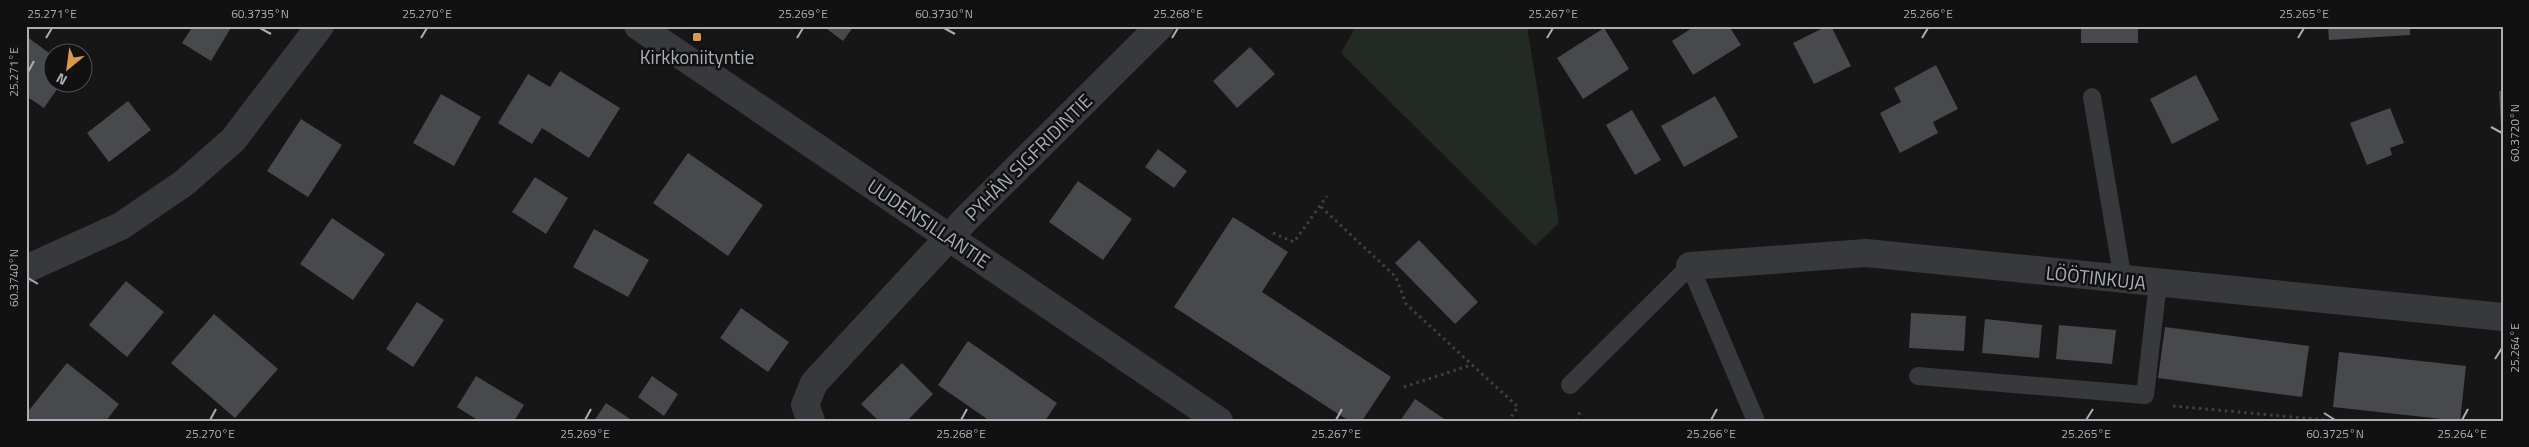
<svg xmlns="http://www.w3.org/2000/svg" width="2529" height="447" font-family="'Titillium Web',sans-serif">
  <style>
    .green { fill: #232923 }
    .building { fill: #48494c }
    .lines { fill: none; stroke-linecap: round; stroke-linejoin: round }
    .path { stroke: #3e4043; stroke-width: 3; stroke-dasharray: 2.5 4; stroke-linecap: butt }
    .service { stroke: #38393c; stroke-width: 18 }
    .minor { stroke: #38393c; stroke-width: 28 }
    .tertiary { stroke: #38393c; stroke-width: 28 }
    .ticks { fill: none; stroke: #aaafb6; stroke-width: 2 }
    .poi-dot { fill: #da984b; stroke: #111112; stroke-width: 2 }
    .labels { text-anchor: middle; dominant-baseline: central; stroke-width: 5; stroke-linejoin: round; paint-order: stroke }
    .poi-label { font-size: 19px; fill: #aaafb6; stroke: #111112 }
    .street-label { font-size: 19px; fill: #aaafb6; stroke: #111112 }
    .neatline { fill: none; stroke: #aaafb6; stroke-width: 2 }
    .ticks-label { font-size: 12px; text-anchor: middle; fill: #aaafb6 }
  </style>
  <rect width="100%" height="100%" fill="#161617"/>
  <path class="green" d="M 1356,26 L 1527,26 L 1559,223 L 1535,246 L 1341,53 Z"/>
  <path class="building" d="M 193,26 L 232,26 L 211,61 L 182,43 Z
    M 823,26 L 854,26 L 843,41 Z
    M 1695,26 L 1729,26 L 1741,45 L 1693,75 L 1672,41 Z
    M 1827,26 L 1831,26 L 1851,66 L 1814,84 L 1793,43 Z
    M 2081,26 L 2138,26 L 2138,43 L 2081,43 Z
    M 2328,26 L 2410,26 L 2410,35 L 2329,40 Z
    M 1604,28 L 1629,69 L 1583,99 L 1557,58 Z
    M 26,36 L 52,55 L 52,82 L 62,82 L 44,108 L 26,96 Z
    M 1250,47 L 1275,74 L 1237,108 L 1213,81 Z
    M 1936,65 L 1958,109 L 1933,122 L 1938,133 L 1900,153 L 1880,113 L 1901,102 L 1894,88 Z
    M 560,71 L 620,108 L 589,158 L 542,128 L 532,144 L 498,123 L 528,74 L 550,87 Z
    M 2196,75 L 2219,120 L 2172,144 L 2150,99 Z
    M 2499,91 L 2503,91 L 2503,127 L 2501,127 Z
    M 441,94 L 481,117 L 454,166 L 413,143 Z
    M 1715,96 L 1738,137 L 1684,167 L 1661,126 Z
    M 128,101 L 151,130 L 109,162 L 87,133 Z
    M 2390,108 L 2404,143 L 2390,148 L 2392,155 L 2367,165 L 2350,123 Z
    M 1632,110 L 1661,160 L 1635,175 L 1606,125 Z
    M 301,119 L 342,145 L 308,197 L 267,171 Z
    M 1158,149 L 1187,171 L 1174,188 L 1145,167 Z
    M 688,153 L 763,205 L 728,256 L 653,203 Z
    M 535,177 L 568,198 L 546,234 L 512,212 Z
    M 1078,181 L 1132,219 L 1103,260 L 1049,222 Z
    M 1233,217 L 1288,252 L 1262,292 L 1391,377 L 1362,421 L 1349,421 L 1174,307 Z
    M 332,218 L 385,254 L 353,300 L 300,264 Z
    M 594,229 L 649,260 L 628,297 L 573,267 Z
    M 1419,240 L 1478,302 L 1455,324 L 1395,263 Z
    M 126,281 L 164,312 L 127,357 L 89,325 Z
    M 417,302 L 444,320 L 413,367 L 386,349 Z
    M 741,308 L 789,342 L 768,372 L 720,338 Z
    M 1911,313 L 1966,316 L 1964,351 L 1909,348 Z
    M 214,314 L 278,369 L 235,418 L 171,363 Z
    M 1985,319 L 2042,325 L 2039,358 L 1982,353 Z
    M 2059,325 L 2116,330 L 2112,364 L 2056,359 Z
    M 2165,327 L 2309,346 L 2302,397 L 2158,378 Z
    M 968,341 L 1057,403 L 1045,421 L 990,421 L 938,385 Z
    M 2339,352 L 2466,366 L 2460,421 L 2333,407 Z
    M 67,363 L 119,404 L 106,421 L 26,421 L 26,414 Z
    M 902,363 L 933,394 L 907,421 L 879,421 L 861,404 Z
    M 476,376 L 524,405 L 514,421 L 479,421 L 457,407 Z
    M 652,376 L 678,394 L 664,416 L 638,397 Z
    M 1415,399 L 1447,421 L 1400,421 Z
    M 606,403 L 633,421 L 594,421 Z"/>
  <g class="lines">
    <path class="path" d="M 1321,207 L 1396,277 L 1406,304 L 1518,407 L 1508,421
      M 1273,233 L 1294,242 L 1327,196
      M 1404,387 L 1471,365
      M 2173,406 L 2336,421
      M 1577,421 L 1580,411"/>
    <path class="service" d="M 2092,97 L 2123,280
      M 1918,376 L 2145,395 L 2158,283
      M 1570,385 L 1690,266 L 1756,421"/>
    <path class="minor" d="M 1690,266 L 1866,253 L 2503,317
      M 26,269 L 121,226 L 184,183 L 233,140 L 320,26
      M 811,421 L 805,405 L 814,383 L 965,220 L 1160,26"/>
    <path class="tertiary" d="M 638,26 L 1219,421"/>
  </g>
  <path class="ticks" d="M 260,28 L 271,34M 944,28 L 955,34M 46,38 L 52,28M 421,38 L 427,28M 797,38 L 803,28M 1172,38 L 1178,28M 1547,38 L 1553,28M 1922,38 L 1928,28M 2298,38 L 2304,28M 28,72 L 34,61M 2491,127 L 2502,133M 28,278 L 38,284M 2495,359 L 2502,348M 2324,413 L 2335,420M 210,420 L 216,409M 585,420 L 591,409M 961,420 L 967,409M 1336,420 L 1342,409M 1711,420 L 1717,409M 2086,420 L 2093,409M 2462,420 L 2468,409"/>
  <rect class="poi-dot" x="692" y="32" width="10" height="10" rx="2.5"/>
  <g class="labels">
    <g class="poi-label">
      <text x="697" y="56">Kirkkoniityntie</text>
    </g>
    <g class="street-label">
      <text transform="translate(1028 157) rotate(-45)">PYHÄN SIGFRIDINTIE</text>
      <text transform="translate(929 223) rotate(34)">UUDENSILLANTIE</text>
      <text transform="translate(2096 277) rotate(6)">LÖÖTINKUJA</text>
    </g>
  </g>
  <rect width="2529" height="447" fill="none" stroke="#111112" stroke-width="55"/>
  <g transform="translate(68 68) rotate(209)"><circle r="24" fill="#111112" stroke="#4e5054"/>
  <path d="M0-4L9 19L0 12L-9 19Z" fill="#da984b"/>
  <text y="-8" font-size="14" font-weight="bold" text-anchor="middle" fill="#aaafb6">N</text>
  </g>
  <rect x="28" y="28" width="2474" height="392" class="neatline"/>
  <g class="ticks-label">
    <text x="52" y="18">25.271°E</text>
    <text x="260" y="18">60.3735°N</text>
    <text x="427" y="18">25.270°E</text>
    <text x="803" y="18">25.269°E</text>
    <text x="944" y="18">60.3730°N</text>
    <text x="1178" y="18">25.268°E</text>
    <text x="1553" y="18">25.267°E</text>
    <text x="1928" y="18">25.266°E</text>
    <text x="2304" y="18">25.265°E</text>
    <text transform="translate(14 72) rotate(-90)" y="4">25.271°E</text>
    <text transform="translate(2515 133) rotate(-90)" y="4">60.3720°N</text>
    <text transform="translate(14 278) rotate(-90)" y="4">60.3740°N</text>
    <text transform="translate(2515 348) rotate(-90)" y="4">25.264°E</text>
    <text x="210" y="438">25.270°E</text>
    <text x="585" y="438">25.269°E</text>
    <text x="961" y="438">25.268°E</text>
    <text x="1336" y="438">25.267°E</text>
    <text x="1711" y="438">25.266°E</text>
    <text x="2086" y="438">25.265°E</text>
    <text x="2335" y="438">60.3725°N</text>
    <text x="2462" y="438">25.264°E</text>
  </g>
</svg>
